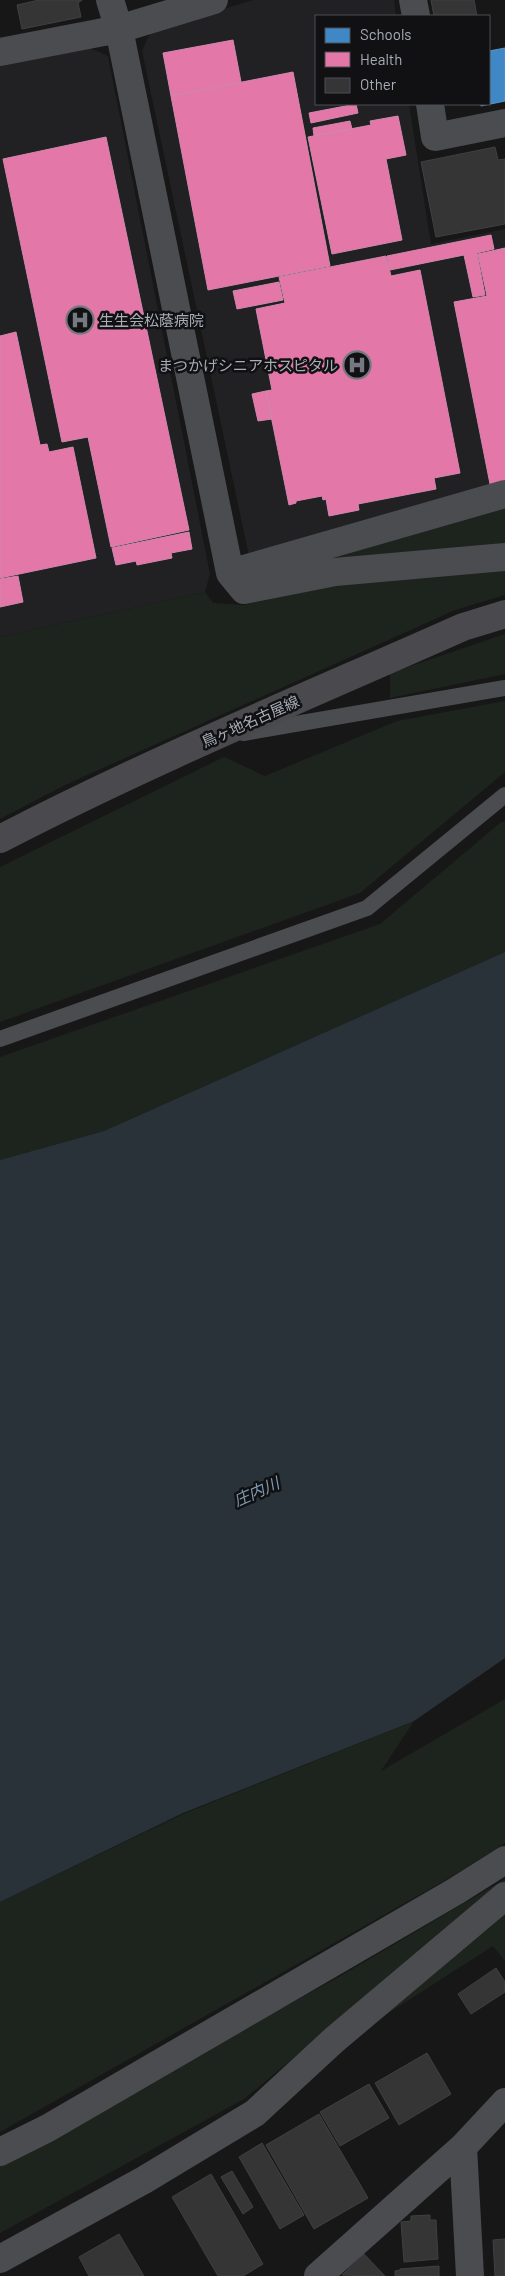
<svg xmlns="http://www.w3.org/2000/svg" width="505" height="2276" font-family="Barlow,'Noto Sans JP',sans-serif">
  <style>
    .built { fill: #212123 }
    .green { fill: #1d241e }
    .water { fill: #2a3239 }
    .schools { fill: #3f88c5; stroke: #5e93c1 }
    .health { fill: #e377a8; stroke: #d187ad }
    .building { fill: #353536; stroke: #3f4043 }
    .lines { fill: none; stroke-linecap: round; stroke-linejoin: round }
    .service { stroke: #4b4c50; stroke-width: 16 }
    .minor { stroke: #4b4c50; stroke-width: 28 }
    .secondary { stroke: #4a4a4e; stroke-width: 28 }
    .labels { text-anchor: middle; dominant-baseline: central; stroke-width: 5; stroke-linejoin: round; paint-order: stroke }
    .poi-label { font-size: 15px; fill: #a8adb8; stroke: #111113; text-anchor: start }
    .street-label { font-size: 15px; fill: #a8adb8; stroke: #111113 }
    .water-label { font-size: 16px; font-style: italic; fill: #7f9bb3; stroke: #111113 }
  </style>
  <rect width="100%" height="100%" fill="#171717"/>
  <path class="built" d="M 253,0 L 394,0 L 396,16 L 316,16 L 316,104 L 409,104 L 431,244 L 505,229 L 505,486 L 249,556 L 142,51 L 151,31 Z
    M 90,48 L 108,56 L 210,574 L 205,592 L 0,637 L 0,66 Z"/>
  <path class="green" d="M 505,505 L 505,543 L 336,564 L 334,558 Z
    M 505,568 L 505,595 L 455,610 L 65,785 L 0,819 L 0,637 L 205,592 L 213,603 L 243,605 L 339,582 Z
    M 505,634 L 505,674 L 390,698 L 390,673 Z
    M 505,701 L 505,772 L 360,893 L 0,1022 L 0,867 L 224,757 L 265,776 L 397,721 Z
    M 505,821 L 505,952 L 104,1131 L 0,1160 L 0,1057 L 380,924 L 500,823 Z
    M 505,1699 L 505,1843 L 451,1877 L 0,2132 L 0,1902 L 183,1814 L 414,1721 L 381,1771 Z
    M 505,1879 L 505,1883 L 244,2099 L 0,2233 L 0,2162 L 337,1978 Z
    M 505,1912 L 505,1961 L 493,1946 L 384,2016 Z"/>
  <path class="water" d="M 505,952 L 505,1658 L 414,1721 L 183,1813 L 0,1902 L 0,1160 L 104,1131 Z"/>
  <path class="schools" d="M 505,48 L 505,101 L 481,106 L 480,104 L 489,104 L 489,51 Z"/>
  <path class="health" d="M 233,40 L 241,82 L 171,96 L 163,53 Z
    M 293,72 L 330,266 L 208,290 L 171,96 Z
    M 356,104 L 358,113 L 311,123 L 309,113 Z
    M 398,116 L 406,155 L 386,159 L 402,240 L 332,254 L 308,137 L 371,125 L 370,121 Z
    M 350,121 L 352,129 L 314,136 L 313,128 Z
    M 106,137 L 189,530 L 111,547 L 88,437 L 62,442 L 3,159 Z
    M 491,235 L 494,249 L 477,253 L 485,295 L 473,297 L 464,255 L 390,270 L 387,256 Z
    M 505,248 L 505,481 L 490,484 L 454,302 L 487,296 L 478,254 Z
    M 386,256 L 391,276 L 420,270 L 460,473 L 434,478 L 436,489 L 358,504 L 359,510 L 329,516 L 326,499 L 323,500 L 322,496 L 296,501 L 296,503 L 289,505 L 266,391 L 272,390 L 256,309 L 285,303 L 279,277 Z
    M 279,282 L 283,300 L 237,309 L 233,291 Z
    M 16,332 L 40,445 L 47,444 L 49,452 L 73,447 L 96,558 L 0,578 L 0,336 Z
    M 266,391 L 272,419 L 258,421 L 252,394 Z
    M 189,532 L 192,549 L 171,553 L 172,558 L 137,565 L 136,561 L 116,565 L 112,548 Z
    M 18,576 L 23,602 L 0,607 L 0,579 Z"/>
  <path class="building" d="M 39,0 L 82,0 L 78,3 L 81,17 L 22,29 L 17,5 Z
    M 431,0 L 474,0 L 477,16 L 434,16 Z
    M 495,147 L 498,160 L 505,159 L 505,224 L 436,237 L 421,162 Z
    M 496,1968 L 505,1982 L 505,1992 L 471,2014 L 458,1994 Z
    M 427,2053 L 451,2094 L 399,2125 L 375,2083 Z
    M 369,2084 L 389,2118 L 340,2146 L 320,2112 Z
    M 319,2114 L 368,2198 L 314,2229 L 266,2145 Z
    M 262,2143 L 304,2215 L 280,2229 L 239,2157 Z
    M 232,2171 L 253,2207 L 243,2214 L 221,2177 Z
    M 211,2174 L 263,2264 L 243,2276 L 218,2276 L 172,2197 Z
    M 430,2215 L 430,2220 L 436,2220 L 438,2259 L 404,2262 L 401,2222 L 411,2221 L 411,2216 Z
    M 119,2234 L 144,2276 L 89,2276 L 79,2257 Z
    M 505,2239 L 505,2276 L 495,2276 L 493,2240 Z
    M 364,2254 L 385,2276 L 342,2275 Z
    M 439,2266 L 439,2276 L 395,2276 L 395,2271 L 400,2270 L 400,2269 Z"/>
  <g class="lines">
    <path class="service" d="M 243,733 L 505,688
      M 0,1039 L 367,908 L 505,795"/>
    <path class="minor" d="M 110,0 L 119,29 L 230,573 L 244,590 L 335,572 L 505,557
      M 413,0 L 416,16
      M 0,52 L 119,29 L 214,0
      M 430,104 L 435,137 L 505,123
      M 230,573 L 505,494
      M 463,2147 L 470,2276
      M 0,2152 L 48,2128 L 456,1891 L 505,1860
      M 0,2259 L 144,2180 L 255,2113 L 334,2040 L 505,1896
      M 318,2276 L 463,2147 L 505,2102"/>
    <path class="secondary" d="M 0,839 C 150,761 308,696 463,627 L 505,614"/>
  </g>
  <defs>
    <g id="hospital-ring" transform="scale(1.4375)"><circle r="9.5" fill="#111113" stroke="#757880" stroke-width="1.5"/><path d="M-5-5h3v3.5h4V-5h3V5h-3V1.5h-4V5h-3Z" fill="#757880"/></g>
  </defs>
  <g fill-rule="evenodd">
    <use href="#hospital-ring" x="80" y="320"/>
    <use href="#hospital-ring" x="357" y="365"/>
  </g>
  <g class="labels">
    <g class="poi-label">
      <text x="99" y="320">生生会松蔭病院</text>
      <text x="338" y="365" text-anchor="end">まつかげシニアホスピタル</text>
    </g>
    <g class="street-label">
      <text transform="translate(250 721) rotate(-24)">鳥ヶ地名古屋線</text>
    </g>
    <g class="water-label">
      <text transform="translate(256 1491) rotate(-24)">庄内川</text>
    </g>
  </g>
  <rect x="315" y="15" width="175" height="90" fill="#111113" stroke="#4d4f55"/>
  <rect x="325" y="28" width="25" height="15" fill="#3f88c5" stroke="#4d4f55"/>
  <text x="360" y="40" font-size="15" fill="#a8adb8">Schools</text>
  <rect x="325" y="52" width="25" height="15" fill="#e377a8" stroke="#4d4f55"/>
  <text x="360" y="65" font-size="15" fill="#a8adb8">Health</text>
  <rect x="325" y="78" width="25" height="15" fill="#353536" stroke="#4d4f55"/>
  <text x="360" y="90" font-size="15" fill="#a8adb8">Other</text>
</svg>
